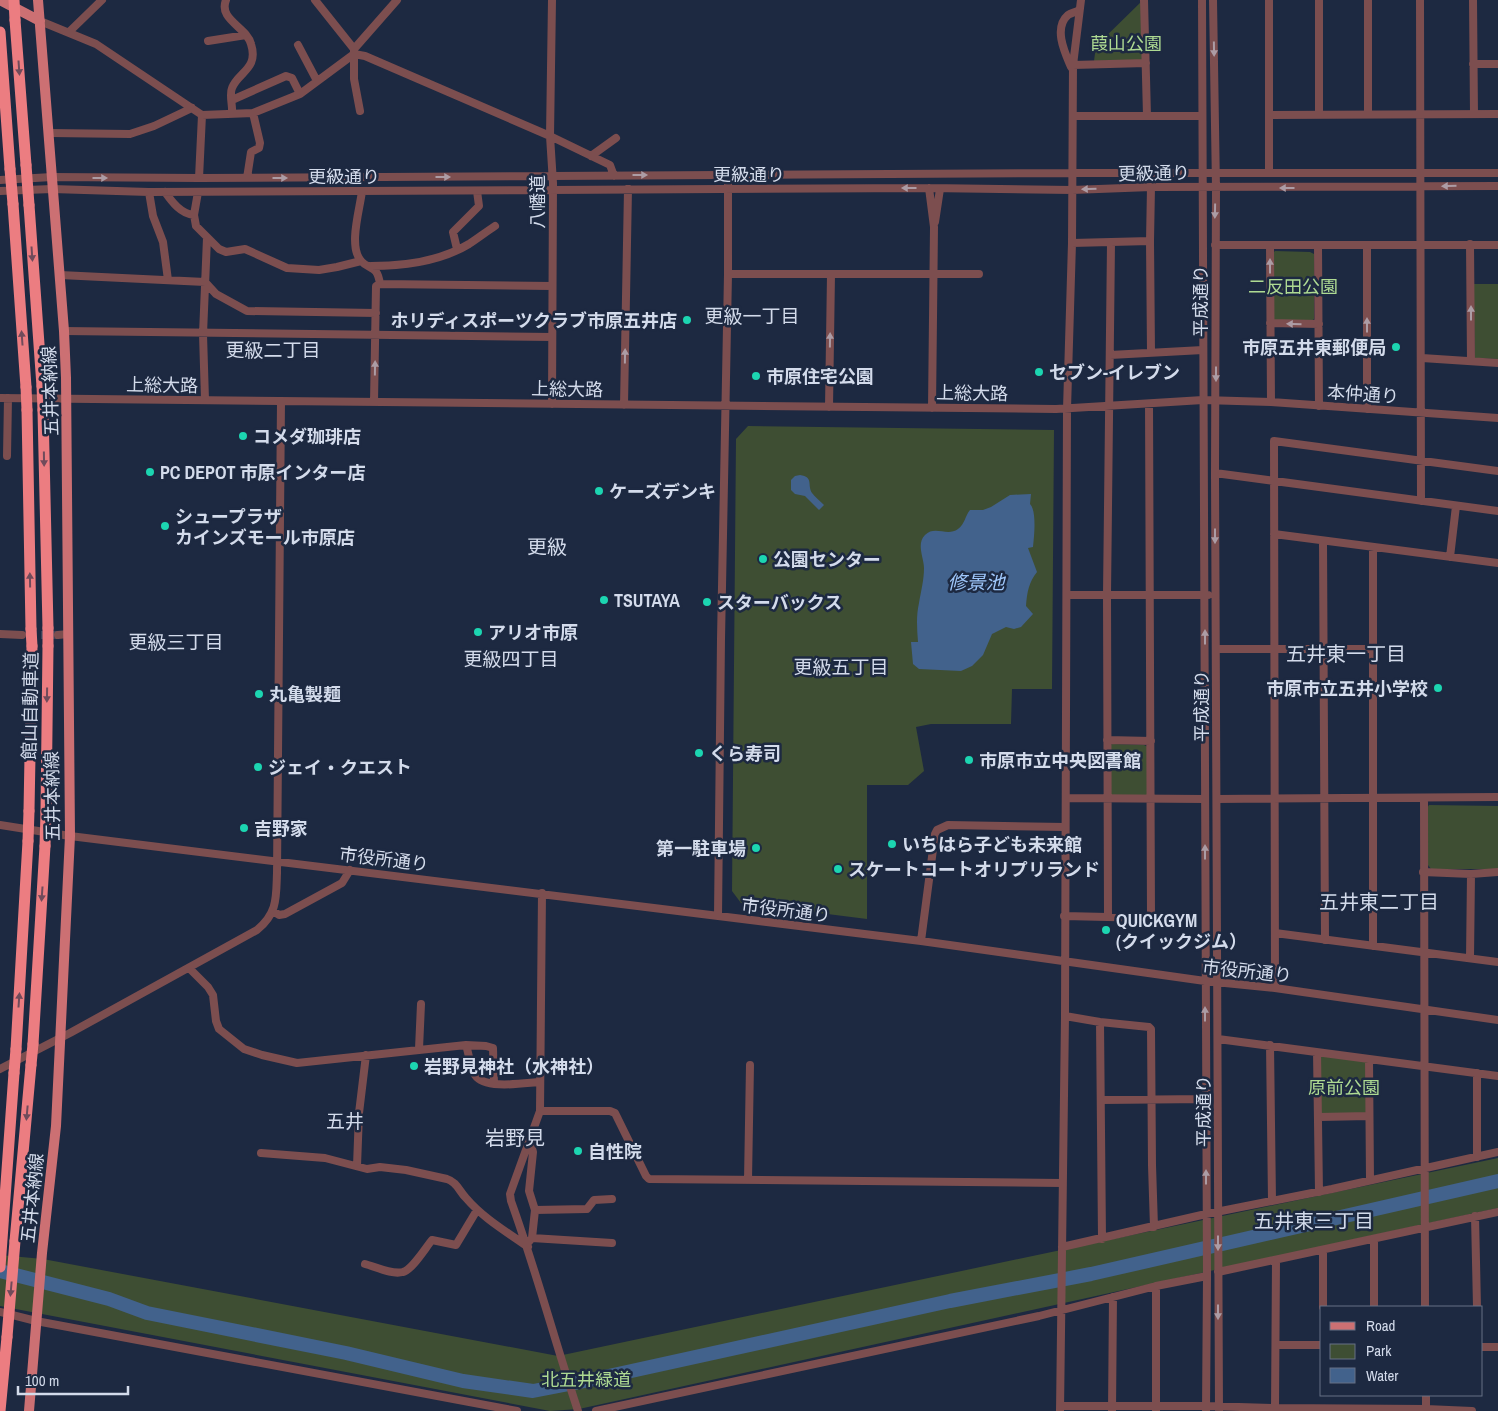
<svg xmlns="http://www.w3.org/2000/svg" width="1498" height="1411" font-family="'Archivo Narrow','Noto Sans JP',sans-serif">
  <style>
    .green { fill: #3e4e33 }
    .water { fill: #42628c }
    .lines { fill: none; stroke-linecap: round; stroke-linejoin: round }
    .river { stroke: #42628c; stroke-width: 14 }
    .minor-tunnel { stroke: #38445a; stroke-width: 8; stroke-dasharray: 8 4; stroke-linecap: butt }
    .minor { stroke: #7c4e4f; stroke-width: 8 }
    .major { stroke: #cc7073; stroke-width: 10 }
    .highway { stroke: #ec7d81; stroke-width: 11 }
    .highway-bridge { stroke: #ec7d81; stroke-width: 11 }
    .oneway { fill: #ac9ca5 }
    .oneway2 { fill: #704b5b }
    .poi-dot { fill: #1cd5b1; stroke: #1d2941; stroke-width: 2 }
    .labels { text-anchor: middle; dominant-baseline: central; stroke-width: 5; stroke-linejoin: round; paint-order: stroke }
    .park-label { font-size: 18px; fill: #aeda92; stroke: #1d2941 }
    .street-label { font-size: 18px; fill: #d3dbeb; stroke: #1d2941 }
    .poi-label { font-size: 18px; font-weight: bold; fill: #d3dbeb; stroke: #1d2941; text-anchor: start }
    .neighbourhood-label { font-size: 19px; fill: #d3dbeb; stroke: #1d2941 }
    .water-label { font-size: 19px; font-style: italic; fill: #9fc7fb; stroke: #1d2941 }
    .quarter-label { font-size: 20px; fill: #d3dbeb; stroke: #1d2941 }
  </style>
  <rect width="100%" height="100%" fill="#1d2941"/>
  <path class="green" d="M 1143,0 L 1146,63 L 1094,61 L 1096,46 Z
    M 1275,251 L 1310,252 L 1314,254 L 1314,319 L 1310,322 L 1275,321 L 1273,319 L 1272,254 Z
    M 1473,284 L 1498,284 L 1498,359 L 1475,358 Z
    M 748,426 L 1054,430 L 1052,689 L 1012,689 L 1011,724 L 931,724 L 916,727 L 924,771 L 908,785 L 867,785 L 867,919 L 741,903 L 732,891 L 736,439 Z
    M 1112,744 L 1144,745 L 1148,747 L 1149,794 L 1146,796 L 1114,796 L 1109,793 L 1110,746 Z
    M 1429,805 L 1498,806 L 1498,869 L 1431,869 L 1428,865 L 1427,808 Z
    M 1317,1052 L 1369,1059 L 1369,1116 L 1319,1117 Z
    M 1498,1158 L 1498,1208 L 579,1409 L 550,1411 L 0,1306 L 0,1255 L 43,1259 L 558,1356 Z"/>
  <path class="water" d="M 800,475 C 814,477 807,485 812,493 C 815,497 820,501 824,505 L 819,510 L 805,496 L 795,494 L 791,490 L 791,480 L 795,476 Z
    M 1031,494 L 1030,504 C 1037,511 1034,537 1033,547 L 1028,548 L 1037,572 C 1029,582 1027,592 1026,606 L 1033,614 L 1021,627 L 1014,629 L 1006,627 L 992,634 L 983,655 L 972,666 L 961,671 L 919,669 L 913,664 L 911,642 L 918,642 C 917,629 916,616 919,603 C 921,591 924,580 924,568 C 924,558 916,544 925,535 C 935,525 947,537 958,529 C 965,524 965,516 970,510 L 983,510 L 991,507 L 1010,495 Z"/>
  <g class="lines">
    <path class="river" d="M 0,1271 L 109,1299 L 147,1313 L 346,1353 L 463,1381 L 533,1391 L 595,1379 L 950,1301 L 1091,1274 L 1498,1181"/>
    <path class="minor-tunnel" d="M 29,635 L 58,635"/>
    <path class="minor" d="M 226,0 C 218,20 247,27 251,44 C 259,69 238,72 232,88 C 229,95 233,106 232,114
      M 315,0 L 354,49 L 354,79 L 360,111
      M 1144,0 L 1147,116
      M 1202,0 L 1207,1276 L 1206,1411
      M 1213,0 L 1216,188 L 1215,473 L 1219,1411
      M 1269,0 L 1269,173
      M 1420,0 L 1421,501
      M 1473,0 L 1474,114
      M 40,21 L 96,44 L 202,115 L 253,113 L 300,94 L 354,54 L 365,56 L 550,136 L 610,165 L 614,176
      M 69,32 L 102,0
      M 208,41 L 246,35
      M 298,45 L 317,81
      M 354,49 L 397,0
      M 1473,64 L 1498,64
      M 1073,65 L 1146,63
      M 1071,67 C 1065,53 1053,28 1068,15 C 1071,13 1076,12 1079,10
      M 232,100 L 286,76 L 292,78 L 300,94
      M 1319,114 L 1319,0
      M 1368,114 L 1368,0
      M 1269,115 L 1498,114
      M 1073,116 L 1202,116
      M 50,133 L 130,134 L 154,126 L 192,108
      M 591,156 L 616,138
      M 199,178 L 202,115
      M 247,178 L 251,152 L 259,148 L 260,143 L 253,113
      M 0,180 L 52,177 L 199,178 L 1072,173 L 1498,173
      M 929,188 L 934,227 L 932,408
      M 0,191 L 52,189 L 149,192 L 929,188 L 1072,190 L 1151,187 L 1498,186
      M 362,191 C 360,209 348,246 361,261 C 370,271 377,264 380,284
      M 149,192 L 153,216 L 163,242 L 168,280
      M 165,192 C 172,202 181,214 194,215
      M 198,192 L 194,215 L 196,226 L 219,249 L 226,252 L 245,249 L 287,268 L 319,270 L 337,267 L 361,261
      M 935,222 L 940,189
      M 1072,243 L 1150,241
      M 1470,244 L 1471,361
      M 1215,245 L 1498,245
      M 1318,245 L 1319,406
      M 1367,245 L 1367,409
      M 1270,246 L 1271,402
      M 457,249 L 453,232 L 479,206 L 477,191
      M 371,266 C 403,266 441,261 469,244 C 478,238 486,232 495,226
      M 728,274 L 979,274
      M 60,275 L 205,282 L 216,294 L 247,311 L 376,313
      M 1270,323 L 1319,324
      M 64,331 L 552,337
      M 1151,352 L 1150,241 L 1151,187
      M 1110,355 L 1203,350
      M 1422,358 L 1498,363
      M 0,398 L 1056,409 L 1203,400 L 1271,402 L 1498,418
      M 205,400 L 203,334 L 207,238
      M 374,402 L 376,286 L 380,284 L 552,286
      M 552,404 L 553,183 L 550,136 L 552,0
      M 624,405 L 628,189
      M 829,407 L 831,274
      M 7,456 L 8,398
      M 1215,473 L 1498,511
      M 1274,534 L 1498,563
      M 1323,541 L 1325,940
      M 1450,557 L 1456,506
      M 1067,595 L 1208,595
      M 0,634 L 22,635
      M 58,635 L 68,634
      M 1216,649 L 1373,649
      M 1107,740 L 1151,741
      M 1066,798 L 1205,799
      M 1424,798 L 1425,1307
      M 1217,799 L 1498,797
      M 0,825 L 70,836 L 921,941 L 1205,981 L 1275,988 L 1498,1020
      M 1423,872 L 1471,874 L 1498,872
      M 542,893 L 540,1111 L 510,1194 L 511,1201 C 536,1270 555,1342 578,1411
      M 273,911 L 279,915 L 285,914 L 342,883 L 350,870
      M 718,916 L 721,639 L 728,274 L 728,175
      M 1064,916 L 1151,918 L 1149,404
      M 1108,917 L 1107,595 L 1111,243
      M 1275,933 L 1498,962
      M 921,941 L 935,834 L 937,830 L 948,825 L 1065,827
      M 1373,946 L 1373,547
      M 1470,958 L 1471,874
      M 189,968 L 208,987 L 213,995 L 216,1021 L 219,1029 L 244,1049 L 262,1055 L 297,1063 L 466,1045 C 469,1054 470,1067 475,1075 C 485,1090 524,1083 540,1082
      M 1275,988 L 1274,441 L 1498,471
      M 1065,1016 L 1100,1022 L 1149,1027 L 1151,1029 L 1152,1165 L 1154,1227
      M 1100,1022 L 1102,1239
      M 1218,1039 L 1498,1076
      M 466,1045 L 486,1046 L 493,1048 L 494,1084
      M 1270,1045 L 1272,1201
      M 419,1049 L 421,1004
      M 1317,1052 L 1319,1192
      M 1369,1059 L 1370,1180
      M 0,1069 L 70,1033 L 257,930 C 278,913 276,897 277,873 L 281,401
      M 1477,1073 L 1477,1157
      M 1101,1100 L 1206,1099
      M 540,1111 L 610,1111 L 615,1113 L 646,1176 L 649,1179 L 1062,1183
      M 1319,1117 L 1369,1116
      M 261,1153 L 325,1158 L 367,1169 L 380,1167 L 406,1170 L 447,1179 C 457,1182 459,1191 466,1198 C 483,1218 507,1232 528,1247
      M 357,1166 L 359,1113 L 366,1055
      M 748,1180 L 750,1065
      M 535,1210 L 587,1209 L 594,1200 L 612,1199
      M 1475,1216 L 1477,1307
      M 532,1238 L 612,1243
      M 1374,1239 L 1374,1307
      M 527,1244 L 532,1238 L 535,1210 L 529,1191 L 533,1152 L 530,1141
      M 1062,1247 L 1206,1214 L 1332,1189 L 1498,1152
      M 1323,1250 L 1323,1307
      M 365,1264 C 376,1267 392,1275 403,1272 C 412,1270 426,1247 432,1240 L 456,1245 L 477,1210
      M 1218,1272 L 1498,1212
      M 0,1312 L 36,1321 L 517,1411
      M 1276,1345 L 1322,1345
      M 1482,1347 L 1498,1347
      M 1426,1395 L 1426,1409
      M 1060,1406 L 1206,1406 L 1275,1408 L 1426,1409 L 1472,1411
      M 596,1411 L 1039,1316 L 1156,1286 L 1207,1276
      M 1060,1411 L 1065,1016 L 1067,409 L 1072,243 L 1073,65 L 1081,0
      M 1112,1411 L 1113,1297
      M 1156,1411 L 1156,1286
      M 1275,1411 L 1276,1260"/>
    <path class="major" d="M 0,0 L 40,21
      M 29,1411 L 42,1253 L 56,1126 L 70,836 L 66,378 L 64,331 L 38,0"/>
    <path class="highway" d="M 15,20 L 26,165
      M 0,32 L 10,169
      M 13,204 L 26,387
      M 29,205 L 42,386
      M 27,410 L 31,629
      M 43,410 L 48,628
      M 29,811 L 32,646
      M 46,812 L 48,646
      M 33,1044 L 45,846
      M 16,1049 L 28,841
      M 15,1241 L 31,1065
      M 0,1267 L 14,1073
      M 0,1411 L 7,1337"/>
    <path class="highway-bridge" d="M 14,0 L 15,20
      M 26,165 L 29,205
      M 10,169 L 13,204
      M 42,386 L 43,410
      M 26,387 L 27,410
      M 48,628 L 48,646
      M 31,629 L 32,646
      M 28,841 L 29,811
      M 45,846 L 46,812
      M 31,1065 L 33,1044
      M 14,1073 L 16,1049
      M 7,1337 L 15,1241"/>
  </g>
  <defs><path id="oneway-solid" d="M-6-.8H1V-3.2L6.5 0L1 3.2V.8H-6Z" transform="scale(1.25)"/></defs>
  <g class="oneway">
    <use href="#oneway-solid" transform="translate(1214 49) rotate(89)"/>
    <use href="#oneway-solid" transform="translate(640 175)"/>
    <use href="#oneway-solid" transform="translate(443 177)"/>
    <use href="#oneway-solid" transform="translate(100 178)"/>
    <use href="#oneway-solid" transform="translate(280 178)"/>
    <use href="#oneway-solid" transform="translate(1449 186) rotate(179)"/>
    <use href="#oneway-solid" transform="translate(909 188) rotate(180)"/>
    <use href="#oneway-solid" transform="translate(1287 188) rotate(180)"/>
    <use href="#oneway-solid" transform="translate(1089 189) rotate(178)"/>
    <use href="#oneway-solid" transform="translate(1215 211) rotate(91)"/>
    <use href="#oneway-solid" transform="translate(1270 266) rotate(-90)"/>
    <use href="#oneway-solid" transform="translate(1471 313) rotate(-90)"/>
    <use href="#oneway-solid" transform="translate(1294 324) rotate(-179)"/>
    <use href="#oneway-solid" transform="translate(1367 325) rotate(-90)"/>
    <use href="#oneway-solid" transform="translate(830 340) rotate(-89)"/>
    <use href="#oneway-solid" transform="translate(625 356) rotate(-89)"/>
    <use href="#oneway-solid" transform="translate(375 368) rotate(-89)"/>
    <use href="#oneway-solid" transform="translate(1216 374) rotate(90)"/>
    <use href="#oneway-solid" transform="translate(1215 536) rotate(90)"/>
    <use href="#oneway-solid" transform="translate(1205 637) rotate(-90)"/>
    <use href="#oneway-solid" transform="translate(1205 852) rotate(-90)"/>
    <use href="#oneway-solid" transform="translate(1205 1014) rotate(-90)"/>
    <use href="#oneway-solid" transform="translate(1206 1177) rotate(-90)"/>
    <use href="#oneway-solid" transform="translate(1218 1243) rotate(90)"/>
    <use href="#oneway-solid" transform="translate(1218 1312) rotate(90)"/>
  </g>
  <g class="oneway2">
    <use href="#oneway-solid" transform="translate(19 68) rotate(86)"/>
    <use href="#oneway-solid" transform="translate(32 254) rotate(86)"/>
    <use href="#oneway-solid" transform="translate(22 338) rotate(-94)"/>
    <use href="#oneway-solid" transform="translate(44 459) rotate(89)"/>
    <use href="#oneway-solid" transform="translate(30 580) rotate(-91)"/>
    <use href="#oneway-solid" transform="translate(47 695) rotate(91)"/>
    <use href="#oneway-solid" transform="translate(42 894) rotate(94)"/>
    <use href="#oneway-solid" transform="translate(19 1000) rotate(-86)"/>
    <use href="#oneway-solid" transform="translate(27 1113) rotate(95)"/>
    <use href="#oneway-solid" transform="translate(11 1289) rotate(95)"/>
  </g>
  <g class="poi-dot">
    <circle cx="687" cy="320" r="5"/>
    <circle cx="1396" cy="347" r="5"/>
    <circle cx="1039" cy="372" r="5"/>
    <circle cx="756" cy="376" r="5"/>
    <circle cx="243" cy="436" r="5"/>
    <circle cx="150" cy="472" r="5"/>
    <circle cx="599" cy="491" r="5"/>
    <circle cx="165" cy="526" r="5"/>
    <circle cx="763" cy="559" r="5"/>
    <circle cx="604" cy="600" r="5"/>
    <circle cx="707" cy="602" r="5"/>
    <circle cx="478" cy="632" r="5"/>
    <circle cx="1438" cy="688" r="5"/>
    <circle cx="259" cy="694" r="5"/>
    <circle cx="699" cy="753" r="5"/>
    <circle cx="969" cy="760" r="5"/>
    <circle cx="258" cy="767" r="5"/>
    <circle cx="244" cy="828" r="5"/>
    <circle cx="892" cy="844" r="5"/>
    <circle cx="756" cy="848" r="5"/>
    <circle cx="838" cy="869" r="5"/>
    <circle cx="1106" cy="930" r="5"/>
    <circle cx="414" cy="1066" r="5"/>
    <circle cx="578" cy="1151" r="5"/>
  </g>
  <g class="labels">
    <g class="park-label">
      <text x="1126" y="43">葭山公園</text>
      <text x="1293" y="286">二反田公園</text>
      <text x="1344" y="1087">原前公園</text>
      <text x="586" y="1379">北五井緑道</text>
    </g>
    <g class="street-label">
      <text transform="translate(1154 173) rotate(-1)">更級通り</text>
      <text x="749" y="174">更級通り</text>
      <text x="344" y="176">更級通り</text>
      <text transform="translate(537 202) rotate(-90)">八幡道</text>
      <text transform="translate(1200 301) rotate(-90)">平成通り</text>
      <text transform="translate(162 385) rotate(1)">上総大路</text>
      <text transform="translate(567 389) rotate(1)">上総大路</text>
      <text transform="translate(50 391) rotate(-92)">五井本納線</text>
      <text transform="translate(972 393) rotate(1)">上総大路</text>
      <text transform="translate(1363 394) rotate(4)">本仲通り</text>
      <text transform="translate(30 706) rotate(-89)">館山自動車道</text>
      <text transform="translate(1201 706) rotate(-90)">平成通り</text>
      <text transform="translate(52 796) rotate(-91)">五井本納線</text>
      <text transform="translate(384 859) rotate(7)">市役所通り</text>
      <text transform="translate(786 910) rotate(7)">市役所通り</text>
      <text transform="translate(1247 971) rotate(6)">市役所通り</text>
      <text transform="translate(1203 1111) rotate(-90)">平成通り</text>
      <text transform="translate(32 1198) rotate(-84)">五井本納線</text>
    </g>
    <g class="poi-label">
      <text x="677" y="320" text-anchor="end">ホリディスポーツクラブ市原五井店</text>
      <text x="1386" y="347" text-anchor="end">市原五井東郵便局</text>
      <text x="1049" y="372">セブン-イレブン</text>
      <text x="766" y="376">市原住宅公園</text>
      <text x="253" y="436">コメダ珈琲店</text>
      <text x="160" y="472">PC DEPOT 市原インター店</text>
      <text x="609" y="491">ケーズデンキ</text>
      <text x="175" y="516">シュープラザ<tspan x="175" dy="21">カインズモール市原店</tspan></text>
      <text x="773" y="559">公園センター</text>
      <text x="614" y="600">TSUTAYA</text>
      <text x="717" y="602">スターバックス</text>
      <text x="488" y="632">アリオ市原</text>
      <text x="1428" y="688" text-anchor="end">市原市立五井小学校</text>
      <text x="269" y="694">丸亀製麺</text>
      <text x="709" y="753">くら寿司</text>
      <text x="979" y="760">市原市立中央図書館</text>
      <text x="268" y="767">ジェイ・クエスト</text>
      <text x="254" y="828">吉野家</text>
      <text x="902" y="844">いちはら子ども未来館</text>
      <text x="746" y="848" text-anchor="end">第一駐車場</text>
      <text x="848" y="869">スケートコートオリプリランド</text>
      <text x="1116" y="920">QUICKGYM<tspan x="1116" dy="21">(クイックジム）</tspan></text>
      <text x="424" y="1066">岩野見神社（水神社）</text>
      <text x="588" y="1151">自性院</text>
    </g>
    <g class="neighbourhood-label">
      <text x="752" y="316">更級一丁目</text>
      <text x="273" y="350">更級二丁目</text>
      <text x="176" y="642">更級三丁目</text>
      <text x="511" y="659">更級四丁目</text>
      <text x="841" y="667">更級五丁目</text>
      <text x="345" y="1121">五井</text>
    </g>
    <g class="water-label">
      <text x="976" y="582">修景池</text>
    </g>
    <g class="quarter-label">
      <text x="547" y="546">更級</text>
      <text x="1346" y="653">五井東一丁目</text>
      <text x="1379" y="901">五井東二丁目</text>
      <text x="515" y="1137">岩野見</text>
      <text x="1314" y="1220">五井東三丁目</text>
    </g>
  </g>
  <rect x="1320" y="1306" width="162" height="90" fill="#1d2941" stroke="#667085"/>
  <rect x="1330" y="1322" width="25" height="8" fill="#cc7073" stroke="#667085"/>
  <text x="1366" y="1331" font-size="15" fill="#d3dbeb">Road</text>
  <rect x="1330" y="1344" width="25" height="15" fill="#3e4e33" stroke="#667085"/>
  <text x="1366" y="1356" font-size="15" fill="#d3dbeb">Park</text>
  <rect x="1330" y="1368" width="25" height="15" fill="#42628c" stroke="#667085"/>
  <text x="1366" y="1381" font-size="15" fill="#d3dbeb">Water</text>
  <path d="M18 1386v8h110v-8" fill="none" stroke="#d3dbeb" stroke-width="2.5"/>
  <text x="25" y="1386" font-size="15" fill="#d3dbeb" stroke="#1d2941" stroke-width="4" paint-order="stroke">100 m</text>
</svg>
